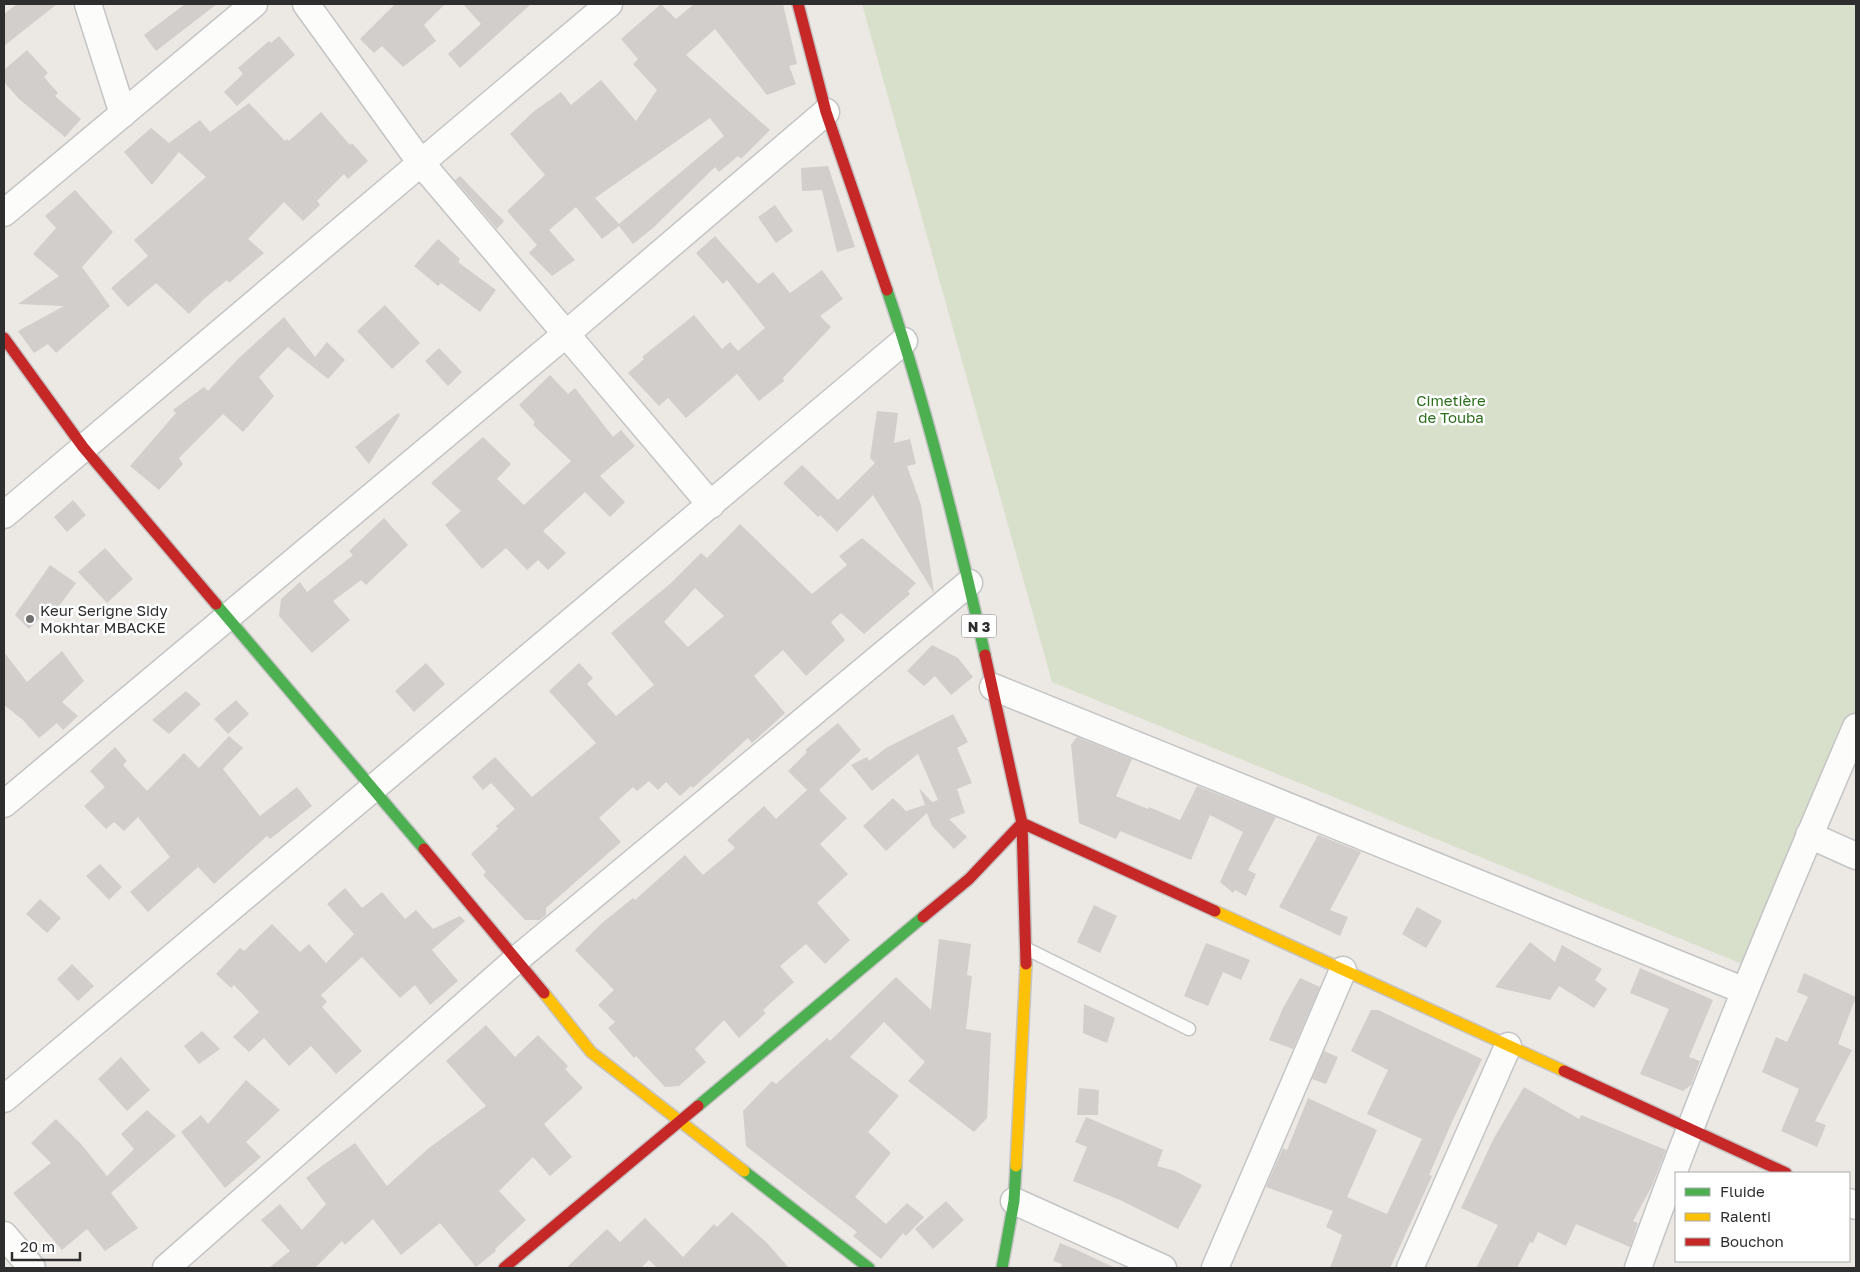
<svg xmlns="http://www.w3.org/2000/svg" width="1860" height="1272" font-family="'Golos Text',sans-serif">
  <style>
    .cemetery { fill: #d8e0cc }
    .building { fill: #d1cecb; fill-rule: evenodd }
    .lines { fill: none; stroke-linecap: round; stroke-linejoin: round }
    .lane-casing { stroke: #c5c4c5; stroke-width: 15 }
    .street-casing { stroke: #c5c4c5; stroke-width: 29 }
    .fast-casing { stroke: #c5c4c5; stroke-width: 14 }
    .slow-casing { stroke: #c5c4c5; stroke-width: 14 }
    .jam-casing { stroke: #c5c4c5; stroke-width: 14 }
    .lane { stroke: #fcfcfb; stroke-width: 12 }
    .street { stroke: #fcfcfb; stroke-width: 26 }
    .fast { stroke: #4caf50; stroke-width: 11 }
    .slow { stroke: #ffc107; stroke-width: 11 }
    .jam { stroke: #c62828; stroke-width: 11 }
    .poi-dot { fill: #706f6e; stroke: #fff; stroke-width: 2 }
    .labels { text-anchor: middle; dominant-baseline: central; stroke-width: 5; stroke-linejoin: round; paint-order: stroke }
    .shield { fill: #fff; stroke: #6d6d6d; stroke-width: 1 }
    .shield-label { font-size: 14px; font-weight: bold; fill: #2e2e2e }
    .park-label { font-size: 15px; fill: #2c6e1b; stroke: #fff }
    .poi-label { font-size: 15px; fill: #2e2e2e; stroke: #fff; text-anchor: start }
  </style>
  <rect width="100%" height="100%" fill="#ece8e4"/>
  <path class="cemetery" d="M 862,4 L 1856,4 L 1856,714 L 1747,966 L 1052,682 Z"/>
  <path class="building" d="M 17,4 L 57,4 L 4,46 L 4,14 Z
    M 185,4 L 217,4 L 156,51 L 144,35 Z
    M 395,4 L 445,4 L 424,25 L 436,41 L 403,67 L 382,46 L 374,53 L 360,39 Z
    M 463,4 L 531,4 L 460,68 L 448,54 L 481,24 Z
    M 661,4 L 676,19 L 694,4 L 783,4 L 797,64 L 789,66 L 796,84 L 767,95 L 715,29 L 686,55 L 770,130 L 741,159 L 738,156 L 719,172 L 715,167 L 653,228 L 633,244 L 619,226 L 602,239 L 576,207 L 549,230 L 575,260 L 552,276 L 529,253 L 537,245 L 507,211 L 545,175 L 510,134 L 533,112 L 561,92 L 571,105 L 601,80 L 636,121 L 657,90 L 633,64 L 638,59 L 621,39 ZM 710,118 L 724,136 L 619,224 L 595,198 Z
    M 279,36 L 295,55 L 237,106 L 224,92 L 243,74 L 238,68 L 269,41 L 271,43 Z
    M 27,50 L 48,73 L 44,77 L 58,93 L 55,96 L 81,119 L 65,137 L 19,99 L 4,82 L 4,70 Z
    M 249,103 L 285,141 L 287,139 L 289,141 L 321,112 L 350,145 L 352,143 L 368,161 L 348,179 L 344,174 L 317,201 L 320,205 L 303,221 L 284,202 L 248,239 L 264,253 L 229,283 L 227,280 L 205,298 L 189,314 L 156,283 L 128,307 L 111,288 L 148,256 L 134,240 L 206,177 L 179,152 L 152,185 L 124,152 L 151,128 L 174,147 L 169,143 L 200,120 L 210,132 Z
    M 828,166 L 855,247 L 837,252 L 822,190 L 802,191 L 801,168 Z
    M 460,176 L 504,221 L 497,229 L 455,180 Z
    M 75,190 L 113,232 L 82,267 L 110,306 L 56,353 L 48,344 L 34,353 L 18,331 L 64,306 L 18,304 L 59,276 L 33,254 L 56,228 L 45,216 Z
    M 775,205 L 793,231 L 776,243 L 758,217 Z
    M 715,236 L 758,284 L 773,272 L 790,293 L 822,270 L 843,299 L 820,316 L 831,327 L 783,378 L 784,381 L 759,401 L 737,374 L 686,418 L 668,398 L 659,406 L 628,373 L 644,359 L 642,357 L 694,315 L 722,349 L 730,342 L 738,351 L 765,328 L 727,280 L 723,284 L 696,253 Z
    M 438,239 L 460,259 L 458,262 L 496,290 L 480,312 L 441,283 L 438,286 L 414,266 Z
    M 385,305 L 420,343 L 392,369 L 357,331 Z
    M 284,317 L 315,357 L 327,342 L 345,360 L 328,379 L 288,347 L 259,377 L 274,396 L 243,432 L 223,414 L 179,458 L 183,464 L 159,490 L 130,466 L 176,413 L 173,410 L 204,387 L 208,391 L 239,358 Z
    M 439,348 L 462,372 L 448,386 L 425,361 Z
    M 550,375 L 568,394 L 575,388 L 613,437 L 621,430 L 635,446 L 600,476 L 625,502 L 610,517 L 585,492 L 543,531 L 566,553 L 548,570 L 538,560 L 527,570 L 506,548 L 482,569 L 445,525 L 461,511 L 431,483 L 483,437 L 511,464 L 497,479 L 524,505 L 571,461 L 533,425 L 535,422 L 519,405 Z
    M 877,411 L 898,413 L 894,443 L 910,439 L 916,464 L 907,466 L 921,505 L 934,593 L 873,495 L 837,532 L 820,515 L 818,517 L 783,483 L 802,465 L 838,500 L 875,463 L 870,458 Z
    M 398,413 L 400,415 L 369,464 L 355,447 Z
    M 73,500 L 86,515 L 67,532 L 54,517 Z
    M 384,518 L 408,545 L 366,585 L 361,580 L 333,601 L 350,620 L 312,653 L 279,616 L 281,599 L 300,582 L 307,592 L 353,555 L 349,551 Z
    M 740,524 L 812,594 L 847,565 L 839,556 L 862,538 L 916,583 L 908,591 L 910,594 L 864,634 L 841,613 L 831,622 L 845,640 L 806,676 L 783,650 L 754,676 L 785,713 L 752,743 L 748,738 L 693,788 L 691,786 L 680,796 L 666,782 L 658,790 L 649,781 L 637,791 L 633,787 L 599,818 L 621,842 L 546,908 L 546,915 L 540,920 L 525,920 L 483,875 L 486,872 L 471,854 L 498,829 L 496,826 L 515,809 L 491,783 L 483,790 L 472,777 L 495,757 L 532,797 L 596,743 L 549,691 L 579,663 L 593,678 L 587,684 L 616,716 L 654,685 L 611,633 L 671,583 L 701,553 L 707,558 ZM 695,588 L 724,616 L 688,647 L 664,622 Z
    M 105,548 L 133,579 L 107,603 L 78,572 Z
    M 50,565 L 76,583 L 54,613 L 48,609 L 29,629 L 15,615 Z
    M 932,645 L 958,658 L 973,677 L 951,695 L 935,676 L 924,686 L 907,671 Z
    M 62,651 L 84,681 L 62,702 L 78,716 L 63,730 L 57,723 L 39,738 L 23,720 L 4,705 L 4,652 L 27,682 Z
    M 426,663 L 445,684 L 414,712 L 395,691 Z
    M 186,691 L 201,704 L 169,734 L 152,720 Z
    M 236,700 L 249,714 L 228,734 L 214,719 Z
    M 953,714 L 968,742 L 957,748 L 972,783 L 957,789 L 965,813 L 949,819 L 967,837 L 954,849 L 932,826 L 927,813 L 886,851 L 863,826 L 893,798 L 906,811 L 925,805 L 919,788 L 932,802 L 938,800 L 918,754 L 872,791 L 851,765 L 867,757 L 869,761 L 886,748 Z
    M 838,723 L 861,750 L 819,790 L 847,818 L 820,844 L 848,874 L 817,903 L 850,940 L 825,964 L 806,944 L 780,966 L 794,982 L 763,1010 L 766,1013 L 739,1038 L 724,1020 L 695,1049 L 706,1062 L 679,1086 L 665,1087 L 636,1056 L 634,1058 L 608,1028 L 615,1022 L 598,1005 L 614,990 L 575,950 L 602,923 L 633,898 L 635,900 L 685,855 L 703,875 L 735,848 L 727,840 L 764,806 L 776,819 L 807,790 L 788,771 L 807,752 L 805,750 Z
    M 229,736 L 243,748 L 223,769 L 260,816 L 297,787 L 312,806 L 270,839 L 267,836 L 214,884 L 198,867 L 148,912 L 130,892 L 170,857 L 138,817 L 124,831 L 114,822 L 106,829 L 84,806 L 105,787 L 90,771 L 115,747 L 127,761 L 123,765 L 147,791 L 184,753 L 199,768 Z
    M 1077,737 L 1132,759 L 1116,796 L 1148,809 L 1149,807 L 1180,820 L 1197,786 L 1276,817 L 1248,870 L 1256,874 L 1246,896 L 1235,890 L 1233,893 L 1220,882 L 1243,832 L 1210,815 L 1191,860 L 1120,831 L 1116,839 L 1079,823 L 1071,745 Z
    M 1318,835 L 1361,852 L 1330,910 L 1348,917 L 1340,936 L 1279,907 Z
    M 100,864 L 122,887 L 109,900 L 86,876 Z
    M 345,888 L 362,908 L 382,892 L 405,919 L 416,910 L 433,929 L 460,916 L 465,921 L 432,950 L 458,981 L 430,1005 L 415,985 L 400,998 L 362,957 L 321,995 L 327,1002 L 322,1007 L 362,1051 L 336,1074 L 311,1046 L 289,1066 L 264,1038 L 249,1052 L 233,1037 L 259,1012 L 234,985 L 231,988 L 216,974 L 240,948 L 244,951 L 272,924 L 300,952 L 309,944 L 326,963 L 354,934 L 327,904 Z
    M 40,899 L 61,918 L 47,933 L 26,914 Z
    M 1094,905 L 1117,916 L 1100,953 L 1077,942 Z
    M 1417,907 L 1442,921 L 1426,948 L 1402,934 Z
    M 939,939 L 971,944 L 967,975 L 972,976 L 966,1029 L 991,1033 L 987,1118 L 974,1132 L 908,1081 L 925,1062 L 884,1022 L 850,1057 L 899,1096 L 868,1132 L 891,1153 L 855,1197 L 886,1224 L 907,1203 L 924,1217 L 906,1236 L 903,1233 L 881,1259 L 853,1236 L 857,1232 L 746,1146 L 743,1111 L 772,1081 L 776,1084 L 827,1038 L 830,1041 L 896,977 L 931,1010 Z
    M 1530,942 L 1555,962 L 1562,945 L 1602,969 L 1595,980 L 1607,989 L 1594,1008 L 1559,986 L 1550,1000 L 1495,987 Z
    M 1206,943 L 1250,960 L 1241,980 L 1223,972 L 1208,1006 L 1184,996 Z
    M 72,964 L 94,986 L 78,1001 L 57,979 Z
    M 1640,968 L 1713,1000 L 1689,1057 L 1700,1061 L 1691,1085 L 1683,1091 L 1640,1074 L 1669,1009 L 1630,993 Z
    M 1804,973 L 1856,997 L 1838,1044 L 1852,1050 L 1815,1121 L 1826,1125 L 1817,1147 L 1781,1131 L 1799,1089 L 1762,1072 L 1776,1037 L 1787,1042 L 1808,997 L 1797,992 Z
    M 1300,978 L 1320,987 L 1293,1049 L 1269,1040 L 1283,1008 Z
    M 1084,1004 L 1115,1018 L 1107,1043 L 1083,1033 Z
    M 1371,1010 L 1378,1010 L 1482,1059 L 1452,1122 L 1429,1175 L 1432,1176 L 1390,1268 L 1330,1268 L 1342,1235 L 1326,1227 L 1333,1211 L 1266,1187 L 1283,1148 L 1287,1150 L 1308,1098 L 1377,1130 L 1347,1197 L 1387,1214 L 1422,1139 L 1367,1114 L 1388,1070 L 1351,1051 Z
    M 486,1025 L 515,1057 L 538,1035 L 568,1066 L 565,1069 L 583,1088 L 544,1124 L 572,1157 L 550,1176 L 533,1157 L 499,1191 L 526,1220 L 495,1249 L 496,1251 L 476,1267 L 440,1223 L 401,1255 L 373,1219 L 345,1245 L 342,1241 L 315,1268 L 269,1268 L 290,1251 L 261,1220 L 280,1204 L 302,1230 L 326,1204 L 306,1178 L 323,1165 L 355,1143 L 387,1186 L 429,1148 L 486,1106 L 446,1061 Z
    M 202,1031 L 220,1049 L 199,1064 L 184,1046 Z
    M 1324,1051 L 1338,1057 L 1326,1084 L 1312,1079 Z
    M 121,1057 L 150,1090 L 127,1111 L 98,1079 Z
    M 246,1080 L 280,1110 L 246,1142 L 261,1157 L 225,1188 L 181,1132 L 201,1115 L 208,1124 Z
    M 1524,1087 L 1579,1119 L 1581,1115 L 1666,1150 L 1652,1186 L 1633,1221 L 1638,1223 L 1630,1247 L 1576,1224 L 1566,1246 L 1538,1232 L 1533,1243 L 1530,1242 L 1517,1268 L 1476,1268 L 1498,1225 L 1461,1208 L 1494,1138 Z
    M 1079,1088 L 1099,1090 L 1098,1115 L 1077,1115 Z
    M 147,1110 L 176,1136 L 111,1193 L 138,1228 L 105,1251 L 87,1229 L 62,1250 L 13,1193 L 51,1163 L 31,1143 L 56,1119 L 81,1144 L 107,1176 L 134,1149 L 121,1134 Z
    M 1086,1117 L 1163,1150 L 1157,1166 L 1175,1171 L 1202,1185 L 1178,1229 L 1120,1200 L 1073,1181 L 1087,1147 L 1075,1142 Z
    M 946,1201 L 964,1220 L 933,1249 L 915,1229 Z
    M 732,1212 L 767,1243 L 789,1268 L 657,1268 L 649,1260 L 641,1268 L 566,1268 L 607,1229 L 620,1242 L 645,1218 L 683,1257 L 714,1224 L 717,1227 Z
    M 1060,1243 L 1077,1250 L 1115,1268 L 1060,1268 L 1062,1264 L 1053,1261 Z"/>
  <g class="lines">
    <g class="lane-casing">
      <path id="lane" d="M 1027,949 L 1189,1029"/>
    </g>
    <g class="street-casing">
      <path id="street" d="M 88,4 L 123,114
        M 306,4 L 421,163 L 711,505
        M 4,213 L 254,4
        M 4,515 L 609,4
        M 993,687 L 1745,991
        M 4,804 L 566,334 L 826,112
        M 1809,835 L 1856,856
        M 4,1099 L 904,341
        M 1014,1201 L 1163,1268
        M 1849,1202 L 1856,1206
        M 4,1235 L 32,1268
        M 166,1268 L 517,959 L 969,583
        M 1215,1268 L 1343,970
        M 1410,1268 L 1508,1046
        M 1638,1268 C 1704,1085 1779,906 1856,727"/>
    </g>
    <g class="fast-casing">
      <path id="fast" d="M 887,290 C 927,407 958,534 985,655
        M 216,604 L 424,849
        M 698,1106 L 923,917
        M 744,1171 L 869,1268
        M 1002,1268 L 1014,1201 L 1016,1166"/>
    </g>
    <g class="slow-casing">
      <path id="slow" d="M 1215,911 L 1564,1071
        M 544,993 L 591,1052 L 744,1171
        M 1016,1166 L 1026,964"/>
    </g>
    <g class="jam-casing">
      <path id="jam" d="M 798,4 L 826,112 L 887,290
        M 4,338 L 83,447 L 216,604
        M 985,655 L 1022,823 L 1026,964
        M 424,849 L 544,993
        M 923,917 L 969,879 L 1022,823 L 1215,911
        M 1564,1071 L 1786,1173
        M 504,1268 L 698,1106"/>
    </g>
    <use href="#lane" class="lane"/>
    <use href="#street" class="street"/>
    <use href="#fast" class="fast"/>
    <use href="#slow" class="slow"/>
    <use href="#jam" class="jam"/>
  </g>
  <circle class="poi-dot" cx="30" cy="619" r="5"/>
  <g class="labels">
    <rect class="shield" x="961.5" y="614.5" width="35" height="23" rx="4"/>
    <g class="shield-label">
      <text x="979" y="626">N 3</text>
    </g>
    <g class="park-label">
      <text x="1451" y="400">Cimetière<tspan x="1451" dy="17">de Touba</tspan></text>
    </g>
    <g class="poi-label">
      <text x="40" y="610">Keur Serigne Sidy<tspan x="40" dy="17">Mokhtar MBACKE</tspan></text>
    </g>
  </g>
  <rect width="1860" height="1272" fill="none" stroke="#2e2e2e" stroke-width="10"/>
  <rect x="1675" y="1172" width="175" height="90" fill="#ffffff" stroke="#ababab"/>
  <rect x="1685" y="1188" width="25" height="8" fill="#4caf50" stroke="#ababab"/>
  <text x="1720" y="1197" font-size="15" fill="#2e2e2e">Fluide</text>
  <rect x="1685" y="1213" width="25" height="8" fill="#ffc107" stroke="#ababab"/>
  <text x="1720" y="1222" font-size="15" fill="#2e2e2e">Ralenti</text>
  <rect x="1685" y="1238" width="25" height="8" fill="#c62828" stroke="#ababab"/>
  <text x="1720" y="1247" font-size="15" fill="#2e2e2e">Bouchon</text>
  <path d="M12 1252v8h68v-8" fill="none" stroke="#2e2e2e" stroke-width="2.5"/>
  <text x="20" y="1252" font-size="15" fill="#2e2e2e" stroke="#ffffff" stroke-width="4" paint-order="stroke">20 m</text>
</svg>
